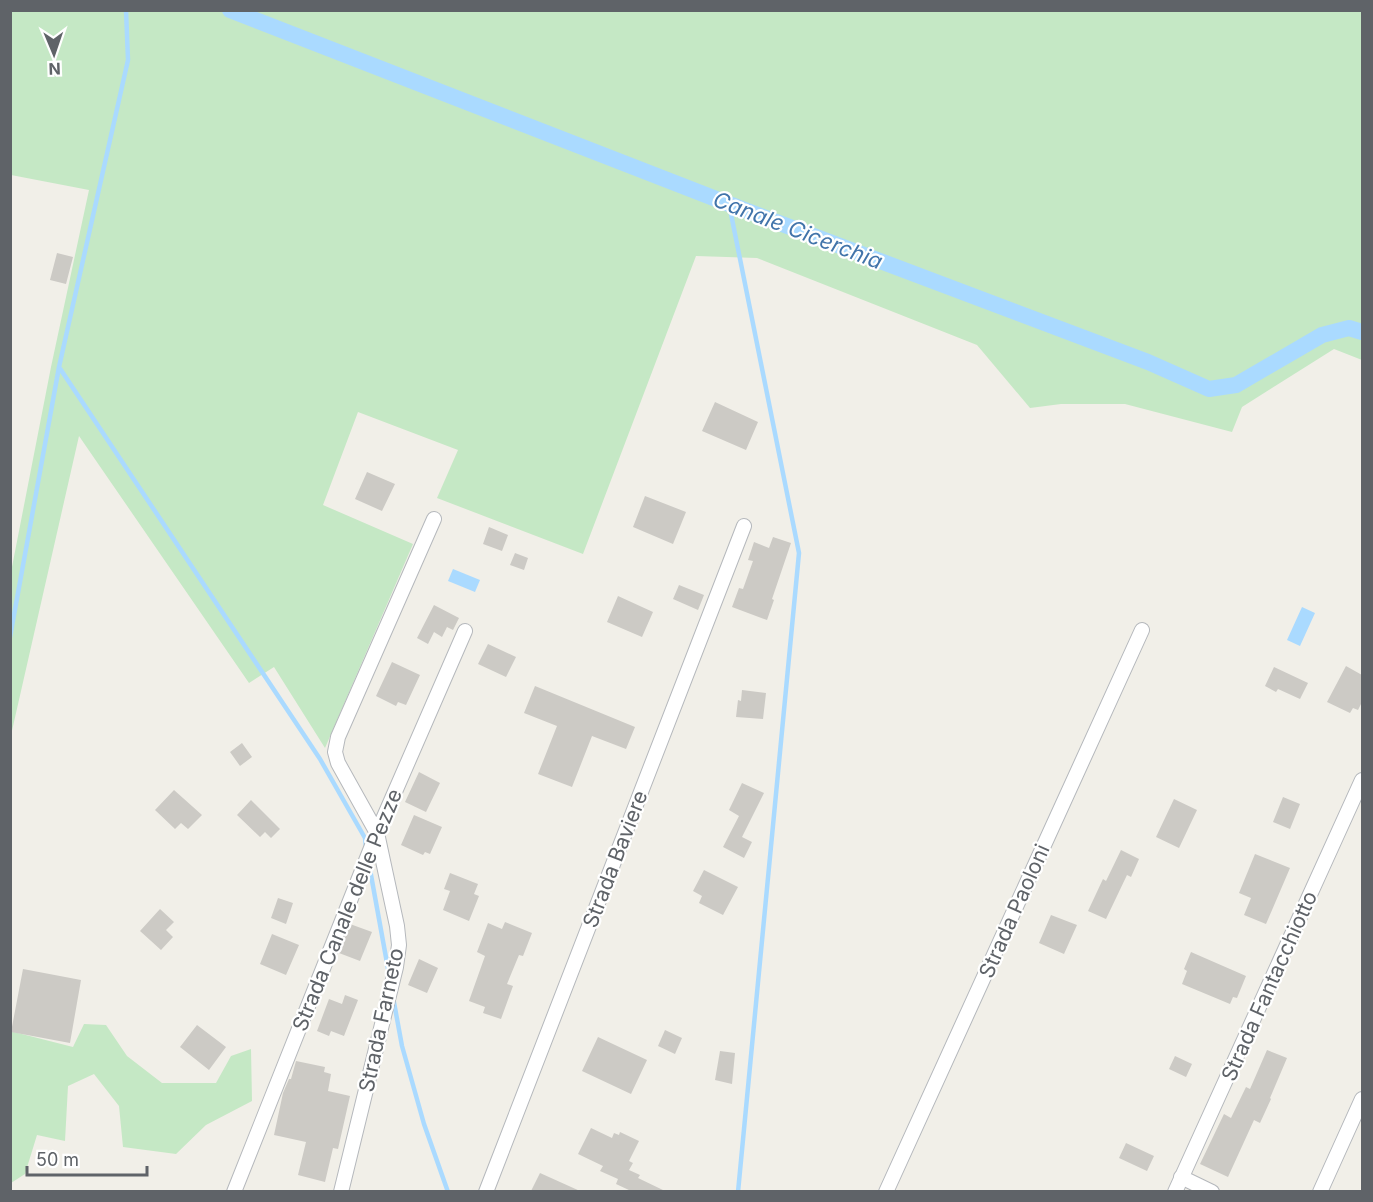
<svg xmlns="http://www.w3.org/2000/svg" width="1373" height="1202" font-family="Inter,sans-serif">
  <style>
    .green { fill: #c5e8c5 }
    .water { fill: #aadaff }
    .lines { fill: none; stroke-linecap: round; stroke-linejoin: round }
    .stream { stroke: #aadaff; stroke-width: 4.5 }
    .canal { stroke: #aadaff; stroke-width: 16 }
    .building { fill: #cccac5 }
    .minor-casing { stroke: #b5b8bc; stroke-width: 16 }
    .minor { stroke: #fff; stroke-width: 14 }
    .labels { text-anchor: middle; dominant-baseline: central; stroke-width: 4.5; stroke-linejoin: round; paint-order: stroke }
    .street-label { font-size: 21px; fill: #5f6368; stroke: #fff }
    .water-label { font-size: 22px; font-style: italic; fill: #4174aa; stroke: #fff }
  </style>
  <rect width="100%" height="100%" fill="#f1efe8"/>
  <path class="green" d="M 11,10 L 1362,11 L 1362,360 L 1334,349 L 1242,407 L 1232,432 L 1125,404 L 1061,404 L 1030,408 L 977,345 L 757,258 L 696,256 L 583,554 L 437,498 L 458,450 L 358,412 L 323,505 L 413,544 L 325,748 L 274,667 L 249,683 L 79,436 L 11,735 L 11,572 L 51,367 L 89,190 L 11,175 Z
    M 84,1024 L 106,1025 L 127,1056 L 162,1083 L 216,1083 L 231,1056 L 251,1049 L 252,1101 L 206,1125 L 176,1154 L 123,1147 L 119,1106 L 94,1074 L 68,1086 L 65,1141 L 37,1135 L 25,1174 L 11,1183 L 10,1031 L 73,1047 Z"/>
  <path class="water" d="M 453,569 L 480,580 L 475,592 L 448,581 Z
    M 1302,607 L 1315,613 L 1300,646 L 1287,640 Z"/>
  <g class="lines">
    <path class="stream" d="M 729,204 L 799,553 L 738,1192
      M 59,367 L 320,759 L 365,838 L 366,847
      M 10,637 L 59,367 L 128,60 L 126,10
      M 369,864 L 389,974
      M 393,997 L 402,1046 L 424,1124 L 448,1192"/>
    <path class="canal" d="M 230,10 L 729,204 L 1148,362 L 1209,389 L 1236,385 L 1322,335 L 1349,328 L 1362,332"/>
  </g>
  <path class="building" d="M 57,253 L 73,257 L 66,284 L 50,280 Z
    M 715,402 L 758,422 L 746,450 L 702,431 Z
    M 367,472 L 395,484 L 382,511 L 355,499 Z
    M 645,496 L 686,512 L 673,544 L 633,527 Z
    M 489,527 L 508,535 L 502,551 L 483,544 Z
    M 773,537 L 791,543 L 772,599 L 774,600 L 767,620 L 732,607 L 739,588 L 743,589 L 753,561 L 748,560 L 754,542 L 769,548 Z
    M 515,553 L 528,558 L 524,570 L 510,565 Z
    M 679,585 L 704,595 L 698,610 L 673,599 Z
    M 618,596 L 653,612 L 642,637 L 607,622 Z
    M 434,605 L 459,618 L 453,630 L 447,627 L 442,637 L 434,632 L 428,644 L 417,638 Z
    M 488,644 L 516,657 L 506,677 L 478,664 Z
    M 392,662 L 420,675 L 406,705 L 398,702 L 396,706 L 376,696 Z
    M 1346,666 L 1362,675 L 1362,702 L 1358,710 L 1353,708 L 1350,713 L 1327,702 Z
    M 1274,667 L 1308,683 L 1300,699 L 1278,689 L 1276,692 L 1265,686 Z
    M 535,686 L 635,727 L 626,749 L 592,736 L 572,787 L 538,774 L 557,726 L 524,713 Z
    M 742,690 L 766,693 L 763,719 L 736,717 L 738,700 L 741,701 Z
    M 242,743 L 252,757 L 240,766 L 230,752 Z
    M 419,772 L 440,783 L 426,812 L 405,802 Z
    M 742,783 L 764,793 L 742,837 L 752,842 L 744,858 L 723,847 L 739,816 L 729,810 Z
    M 174,790 L 202,815 L 188,829 L 181,823 L 175,829 L 155,810 Z
    M 1283,797 L 1300,804 L 1290,829 L 1273,822 Z
    M 1174,799 L 1197,810 L 1179,848 L 1156,837 Z
    M 251,800 L 280,829 L 271,838 L 265,832 L 260,837 L 237,815 Z
    M 414,815 L 442,827 L 430,854 L 425,852 L 423,855 L 401,845 Z
    M 1121,850 L 1139,859 L 1131,877 L 1127,875 L 1106,919 L 1088,911 L 1103,879 L 1106,881 Z
    M 1255,854 L 1290,868 L 1266,924 L 1244,915 L 1251,898 L 1239,893 Z
    M 704,870 L 738,887 L 723,915 L 699,903 L 702,896 L 693,891 Z
    M 450,873 L 478,884 L 474,894 L 479,896 L 469,921 L 443,910 L 450,891 L 444,889 Z
    M 278,898 L 293,903 L 286,924 L 271,918 Z
    M 160,909 L 174,922 L 166,930 L 173,937 L 161,950 L 140,931 Z
    M 1051,915 L 1077,925 L 1064,954 L 1039,943 Z
    M 505,922 L 532,933 L 523,956 L 519,955 L 507,984 L 513,986 L 501,1019 L 483,1013 L 485,1007 L 469,1001 L 485,956 L 477,952 L 488,923 L 502,929 Z
    M 350,924 L 372,932 L 360,961 L 339,953 Z
    M 272,934 L 299,945 L 286,975 L 260,964 Z
    M 1191,952 L 1246,976 L 1237,998 L 1233,997 L 1230,1004 L 1182,984 L 1187,971 L 1184,969 Z
    M 419,959 L 438,968 L 427,993 L 408,985 Z
    M 23,969 L 81,980 L 70,1043 L 11,1032 Z
    M 345,995 L 358,1000 L 344,1036 L 331,1031 L 329,1036 L 317,1031 L 329,999 L 342,1004 Z
    M 197,1025 L 226,1047 L 209,1070 L 180,1047 Z
    M 665,1030 L 682,1038 L 675,1054 L 658,1046 Z
    M 598,1037 L 647,1060 L 631,1094 L 582,1071 Z
    M 1267,1050 L 1287,1058 L 1270,1098 L 1271,1099 L 1260,1123 L 1254,1120 L 1228,1177 L 1200,1164 L 1224,1114 L 1231,1118 L 1246,1087 L 1250,1089 Z
    M 720,1051 L 735,1053 L 732,1084 L 715,1080 Z
    M 1175,1056 L 1192,1064 L 1186,1077 L 1169,1069 Z
    M 296,1061 L 325,1067 L 324,1072 L 331,1074 L 328,1091 L 350,1096 L 338,1149 L 333,1148 L 325,1182 L 298,1175 L 306,1142 L 274,1135 L 283,1093 L 289,1079 L 291,1079 Z
    M 591,1128 L 612,1138 L 614,1133 L 619,1135 L 620,1132 L 639,1141 L 629,1161 L 633,1163 L 629,1170 L 640,1175 L 638,1178 L 665,1191 L 631,1191 L 616,1184 L 618,1179 L 600,1171 L 603,1166 L 578,1154 Z
    M 1126,1143 L 1154,1156 L 1147,1171 L 1119,1158 Z
    M 540,1173 L 580,1191 L 531,1191 Z"/>
  <g class="lines">
    <g class="minor-casing">
      <path id="minor" d="M 1181,1177 L 1212,1192
        M 234,1192 L 377,833 L 465,631
        M 341,1192 L 396,967 L 399,945 L 397,926 L 377,833 L 338,763 L 335,752 L 338,737 L 434,519
        M 486,1192 L 744,526
        M 886,1192 L 1142,630
        M 1175,1192 L 1362,780
        M 1320,1192 L 1362,1099"/>
    </g>
    <use href="#minor" class="minor"/>
  </g>
  <g class="labels">
    <g class="street-label">
      <text transform="translate(615 859) rotate(-69)">Strada Baviere</text>
      <text transform="translate(347 910) rotate(-68)">Strada Canale delle Pezze</text>
      <text transform="translate(1014 911) rotate(-66)">Strada Paoloni</text>
      <text transform="translate(1269 986) rotate(-66)">Strada Fantacchiotto</text>
      <text transform="translate(381 1020) rotate(-78)">Strada Farneto</text>
    </g>
    <g class="water-label">
      <text transform="translate(798 230) rotate(21)">Canale Cicerchia</text>
    </g>
  </g>
  <rect width="1373" height="1202" fill="none" stroke="#5f6368" stroke-width="24"/>
  <g transform="translate(54 54) rotate(178)" stroke="#ffffff" stroke-width="4.5" paint-order="stroke">
  <path d="M0-4.5L10 22L0 15L-10 22Z" fill="#5f6368"/>
  <text y="-9" font-size="16" font-weight="bold" text-anchor="middle" fill="#5f6368">N</text>
  </g>
  <path d="M27 1166v9h120v-9" fill="none" stroke="#5f6368" stroke-width="3"/>
  <text x="36" y="1166" font-size="18" fill="#5f6368" stroke="#ffffff" stroke-width="4.5" paint-order="stroke">50 m</text>
</svg>
